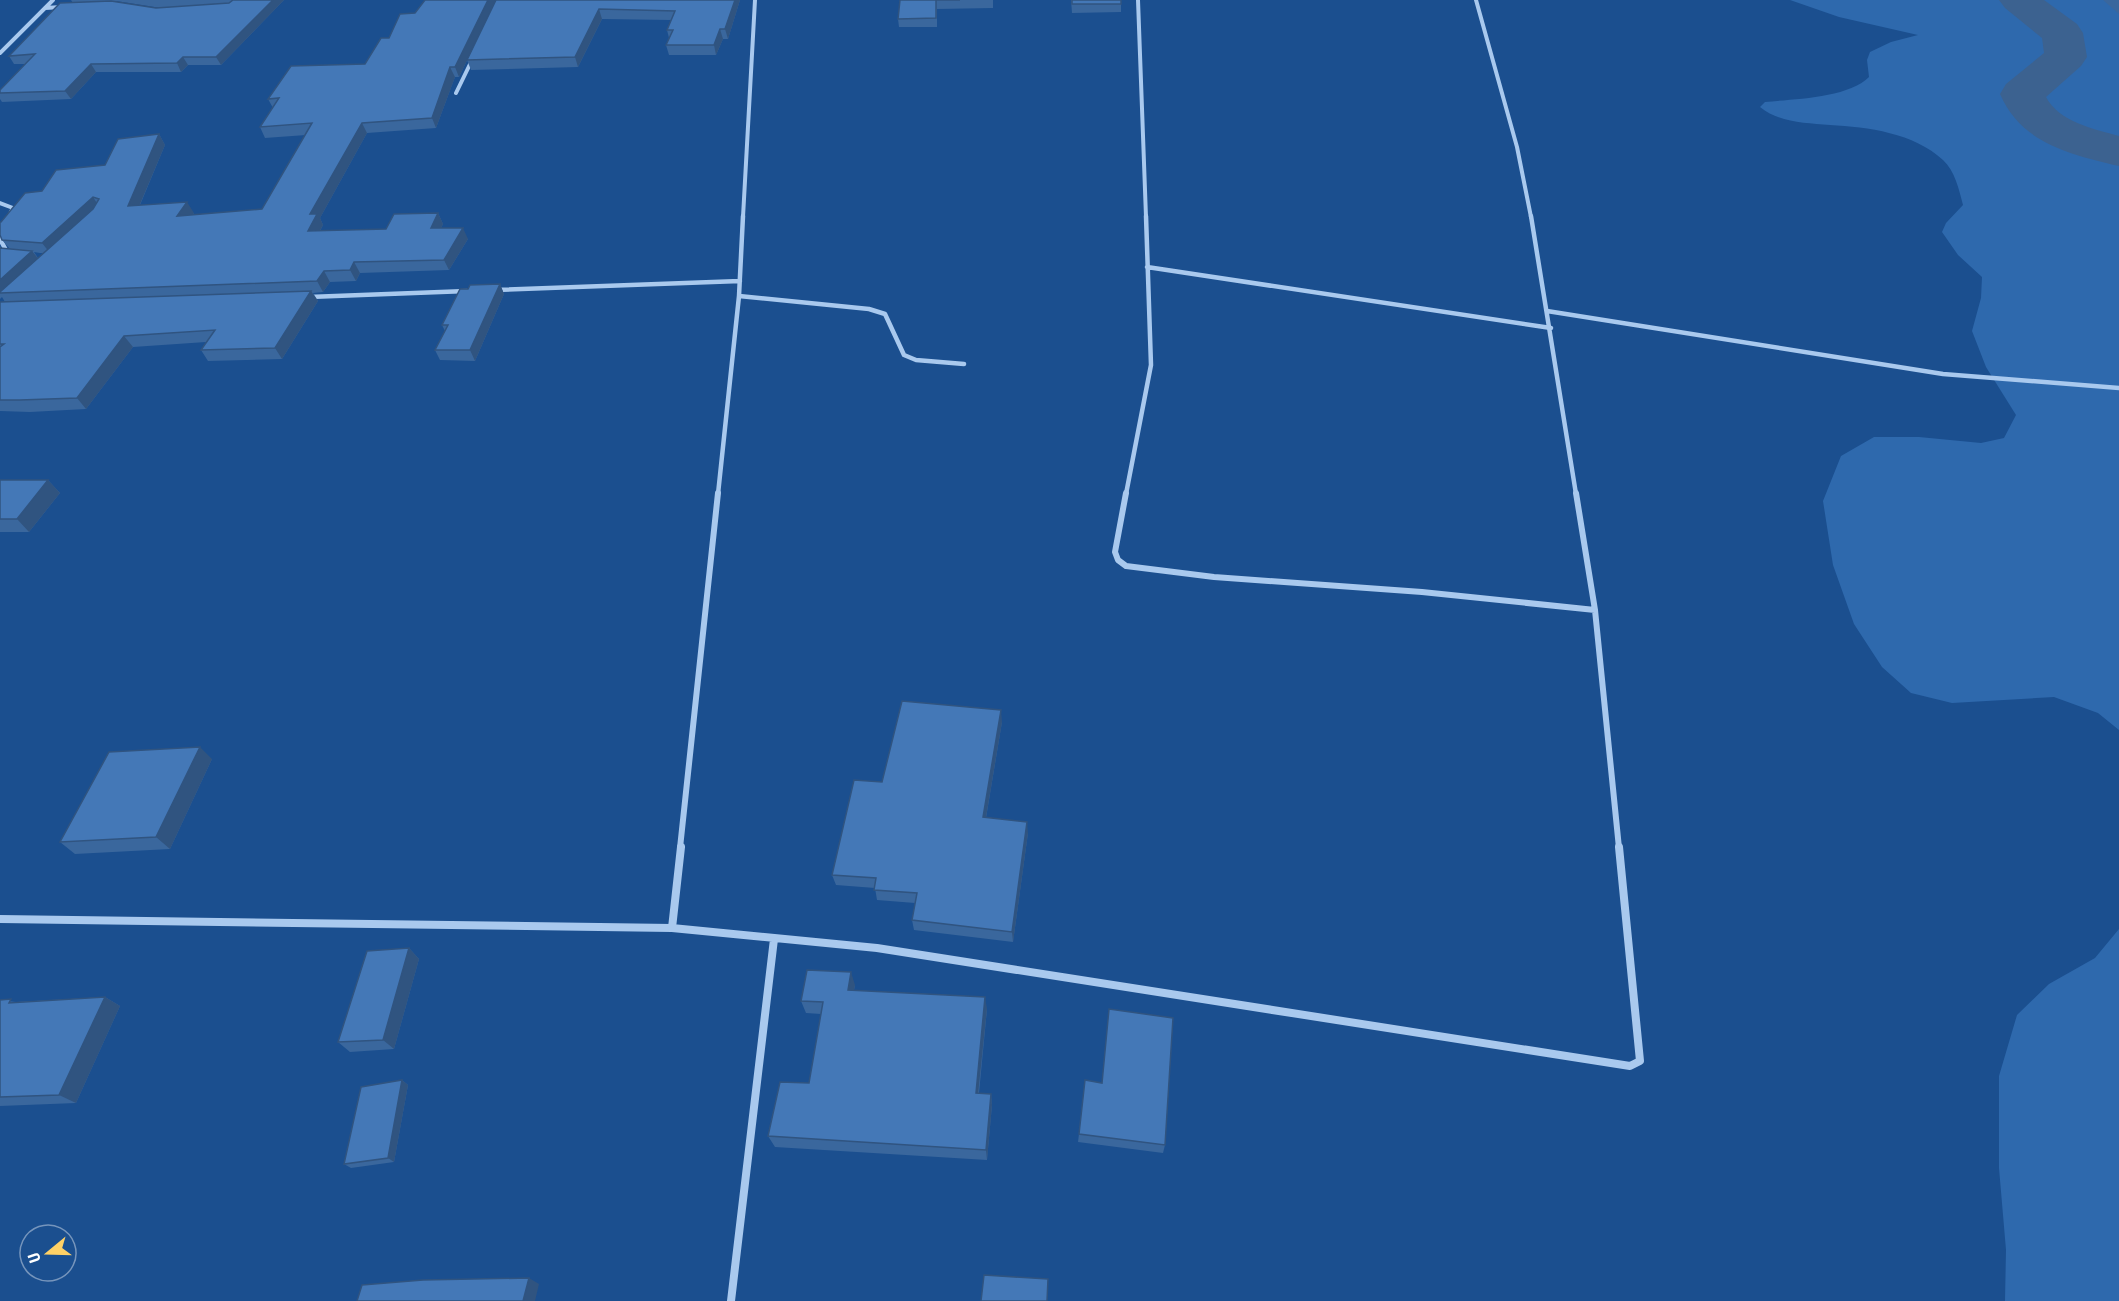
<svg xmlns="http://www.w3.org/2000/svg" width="2119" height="1301" font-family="'Roboto Condensed',sans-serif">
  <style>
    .green { fill: #2e69ad }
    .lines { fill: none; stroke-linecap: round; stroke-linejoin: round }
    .river { fill: #3c6290; fill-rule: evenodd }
    .street-far3 { stroke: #a9c9ee; stroke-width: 4 }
    .street-far2 { stroke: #a9c9ee; stroke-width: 4.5 }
    .street-far1 { stroke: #a9c9ee; stroke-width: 6 }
    .street { stroke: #a9c9ee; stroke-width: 8 }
    .wall { fill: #3a679d; fill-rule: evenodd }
    .shaded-wall { fill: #305480 }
    .building { fill: #4478b7; stroke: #305480; stroke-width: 1.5 }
  </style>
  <rect width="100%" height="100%" fill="#1b4f8f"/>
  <path class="green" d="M 1790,0 L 2119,0 L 2119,730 L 2098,713 L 2054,697 L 1952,703 L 1911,693 L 1882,667 L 1854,624 L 1833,565 L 1823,501 L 1841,456 L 1874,437 L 1919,437 L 1981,443 L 2004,438 L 2016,415 L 1986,367 L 1972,331 L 1981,298 L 1982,277 L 1958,255 L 1942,232 L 1946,223 L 1963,205 C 1959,190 1955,171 1943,160 C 1914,133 1868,127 1830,125 C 1805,123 1780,123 1760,107 L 1765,102 C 1795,99 1848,98 1869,77 L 1867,60 L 1870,52 L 1891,42 L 1918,35 L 1839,17 Z
    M 2119,929 L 2119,1301 L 2005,1301 L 2006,1250 L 1999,1168 L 1999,1076 L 2017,1015 L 2049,984 L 2095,958 Z"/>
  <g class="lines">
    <path class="river" d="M 1999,0 L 2044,0 L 2077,24 L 2083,33 L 2087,57 L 2081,66 L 2046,97 C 2059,122 2094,129 2119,136 L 2119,166 C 2070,154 2022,144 2000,94 L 2006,84 L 2044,53 L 2042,38 L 2005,8 Z"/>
    <path class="street-far3" d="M 1138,0 L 1146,217
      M 1476,0 L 1517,147 L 1531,217
      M 45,8 L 62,7
      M 0,53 L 53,0
      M 456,93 L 473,58
      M 0,203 L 13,208 L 10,214
      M 743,217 L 755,0"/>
    <path class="street-far2" d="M 1531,216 L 1576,494
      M 0,239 L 8,254
      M 1147,267 L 1551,328
      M 495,290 L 740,281
      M 739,296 L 869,309 L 885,314 L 904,355 L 916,360 L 964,364
      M 309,297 L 467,291
      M 1547,311 L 1943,374 L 2119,388
      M 718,494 L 739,296 L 743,216
      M 1126,494 L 1151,365 L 1146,216"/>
    <path class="street-far1" d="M 1126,493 L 1115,552 L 1118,560 L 1126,566 L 1214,577 L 1422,592 L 1595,610
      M 1576,493 L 1595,610 L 1619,848
      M 680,848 L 718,493"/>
    <path class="street" d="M 0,919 L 672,928 L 877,948 L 1630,1066 L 1640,1061 L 1619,847
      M 672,928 L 681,847
      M 731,1301 L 774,939"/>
  </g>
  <path class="wall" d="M 71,0 L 284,0 L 221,65 L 188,65 L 181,72 L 96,72 L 71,99 L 2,102 L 0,99 L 0,90 L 26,64 L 14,64 L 9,56 L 73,3 ZM 111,1 L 116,1 L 161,8 L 156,8 Z
    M 496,0 L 459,77 L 455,77 L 436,128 L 367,133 L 320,218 L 323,225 L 320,231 L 386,229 L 438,213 L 443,224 L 441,228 L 468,239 L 449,270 L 360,273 L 356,281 L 330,282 L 323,292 L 313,293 L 318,301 L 282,359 L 208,361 L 201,350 L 206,342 L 133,347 L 86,409 L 30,412 L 0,411 L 0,302 L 5,302 L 2,297 L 0,299 L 0,246 L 1,248 L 10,249 L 2,240 L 1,222 L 42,191 L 105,165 L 159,134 L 165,145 L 140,205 L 194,213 L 193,215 L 262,209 L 306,135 L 265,138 L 260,127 L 273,108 L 268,99 L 365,64 L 389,38 L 415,13 ZM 34,252 L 40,253 L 44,253 L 38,258 Z
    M 496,0 L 740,0 L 728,39 L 723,39 L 716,55 L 669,55 L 666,45 L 669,38 L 667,30 L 671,20 L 602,19 L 578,67 L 471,70 L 467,60 Z
    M 900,0 L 993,0 L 993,8 L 937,9 L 937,27 L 899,27 L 898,19 Z
    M 1071,0 L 1121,0 L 1121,12 L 1072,13 Z
    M 2103,0 L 2119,0 L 2119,14 Z
    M 500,284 L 504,294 L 475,361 L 440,360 L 435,350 L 445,331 L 442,325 L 468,289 Z
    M 0,480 L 48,480 L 60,493 L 29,532 L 0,532 Z
    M 1002,722 L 986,818 L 1028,833 L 1013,942 L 914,930 L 912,920 L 915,903 L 877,900 L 875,888 L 836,885 L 832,875 L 882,782 Z
    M 212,759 L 170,849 L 75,854 L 60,842 Z
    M 409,948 L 419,959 L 394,1049 L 350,1052 L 338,1042 Z
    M 855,985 L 854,990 L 987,1009 L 979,1093 L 991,1094 L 992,1105 L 987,1160 L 775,1147 L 768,1136 L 809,1083 L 821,1014 L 806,1013 L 801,1001 Z
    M 105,997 L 120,1006 L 76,1103 L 0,1106 L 0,1000 L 16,1002 Z
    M 402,1080 L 408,1085 L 394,1162 L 351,1168 L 344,1164 Z
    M 1079,1134 L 1165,1145 L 1163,1153 L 1078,1142 Z"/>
  <path class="shaded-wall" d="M 273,0 L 284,0 L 221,65 L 216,57 Z
    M 488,0 L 496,0 L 459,77 L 455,67 Z
    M 735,0 L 740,0 L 728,39 L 725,29 Z
    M 599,9 L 602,19 L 578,67 L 575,57 Z
    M 720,29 L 723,39 L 716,55 L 714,45 Z
    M 183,57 L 188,65 L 181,72 L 177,63 Z
    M 91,64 L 96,72 L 71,99 L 65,91 Z
    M 450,67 L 455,77 L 436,128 L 432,118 Z
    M 362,123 L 367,133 L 320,218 L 323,225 L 314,242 L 308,231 L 310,214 Z
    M 159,134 L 165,145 L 135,216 L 128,206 Z
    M 93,197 L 100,208 L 50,253 L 42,243 Z
    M 187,202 L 194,213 L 184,227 L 177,216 Z
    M 438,213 L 443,224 L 436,238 L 431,228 Z
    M 463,228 L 468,239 L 449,270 L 444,260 Z
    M 32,251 L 41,262 L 0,293 L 0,280 Z
    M 354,262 L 360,273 L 356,281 L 350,270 Z
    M 324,271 L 330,282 L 323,292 L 317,281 Z
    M 500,284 L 504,294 L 475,361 L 470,350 Z
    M 311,291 L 318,301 L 282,359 L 275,348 Z
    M 124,336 L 133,347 L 86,409 L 77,398 Z
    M 48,480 L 60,493 L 29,532 L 17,519 Z
    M 1001,710 L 1002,722 L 984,829 L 983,817 Z
    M 200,747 L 212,759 L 170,849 L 156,837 Z
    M 1027,822 L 1028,833 L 1013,942 L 1012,932 Z
    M 409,948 L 419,959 L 394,1049 L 383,1040 Z
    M 851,972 L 855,985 L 852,1002 L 848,990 Z
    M 105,997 L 120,1006 L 76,1103 L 59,1095 Z
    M 985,997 L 987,1009 L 977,1104 L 976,1093 Z
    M 402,1080 L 408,1085 L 394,1162 L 388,1158 Z
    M 991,1094 L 992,1105 L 987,1160 L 986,1150 Z
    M 529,1278 L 539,1284 L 535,1301 L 523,1301 Z"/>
  <path class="building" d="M 233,0 L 273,0 L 216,57 L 183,57 L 177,63 L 91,64 L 65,91 L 0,93 L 0,90 L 35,54 L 9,56 L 60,3 L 111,1 L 156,8 L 229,3 Z
    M 425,0 L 488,0 L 455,67 L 450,67 L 432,118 L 362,123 L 310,214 L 317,214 L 308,231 L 386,229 L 394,214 L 438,213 L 431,228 L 463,228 L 444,260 L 354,262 L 350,270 L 324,271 L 317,281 L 0,293 L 0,292 L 93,209 L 99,199 L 93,197 L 42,243 L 2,240 L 0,235 L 0,222 L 1,222 L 25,193 L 42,191 L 56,170 L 105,165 L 118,139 L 159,134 L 128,206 L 187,202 L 177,216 L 262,209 L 312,123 L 260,127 L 279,98 L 268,99 L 291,66 L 365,64 L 381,38 L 389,38 L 400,14 L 415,13 Z
    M 496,0 L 735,0 L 725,29 L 720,29 L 714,45 L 666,45 L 673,30 L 667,30 L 675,11 L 599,9 L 575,57 L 467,60 Z
    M 900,0 L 960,0 L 936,0 L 936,18 L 898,19 Z
    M 1072,0 L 1121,0 L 1121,4 L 1072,4 Z
    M 0,248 L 32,251 L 0,280 Z
    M 500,284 L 470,350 L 435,350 L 448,325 L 442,325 L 460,289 L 468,289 L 470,285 Z
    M 311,291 L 275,348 L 201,350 L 215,330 L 124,336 L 77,398 L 20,400 L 0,400 L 0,347 L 4,344 L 0,344 L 0,302 Z
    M 0,480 L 48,480 L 17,519 L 0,519 Z
    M 902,701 L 1001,710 L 983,817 L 1027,822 L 1012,932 L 912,920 L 917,893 L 874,890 L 876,878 L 832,875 L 854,780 L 882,782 Z
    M 200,747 L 156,837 L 60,842 L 109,752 Z
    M 409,948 L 383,1040 L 338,1042 L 367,951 Z
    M 807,970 L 851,972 L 848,990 L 985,997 L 976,1093 L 991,1094 L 986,1150 L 768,1136 L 780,1082 L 809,1083 L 823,1002 L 801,1001 Z
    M 105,997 L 59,1095 L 0,1097 L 0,1000 L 11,999 L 9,1003 Z
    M 1109,1009 L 1173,1018 L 1165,1145 L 1079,1134 L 1085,1080 L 1102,1083 Z
    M 402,1080 L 388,1158 L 344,1164 L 361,1087 Z
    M 984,1275 L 1048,1279 L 1047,1301 L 981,1301 Z
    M 529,1278 L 523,1301 L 357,1301 L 362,1285 L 423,1280 Z"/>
  <g transform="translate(48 1253) rotate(251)"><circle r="28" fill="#1b4f8f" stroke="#7695bc" stroke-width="1.5"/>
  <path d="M0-4.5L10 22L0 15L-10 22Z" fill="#ffd166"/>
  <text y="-9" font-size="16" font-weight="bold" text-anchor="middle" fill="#ffffff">U</text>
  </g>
</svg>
